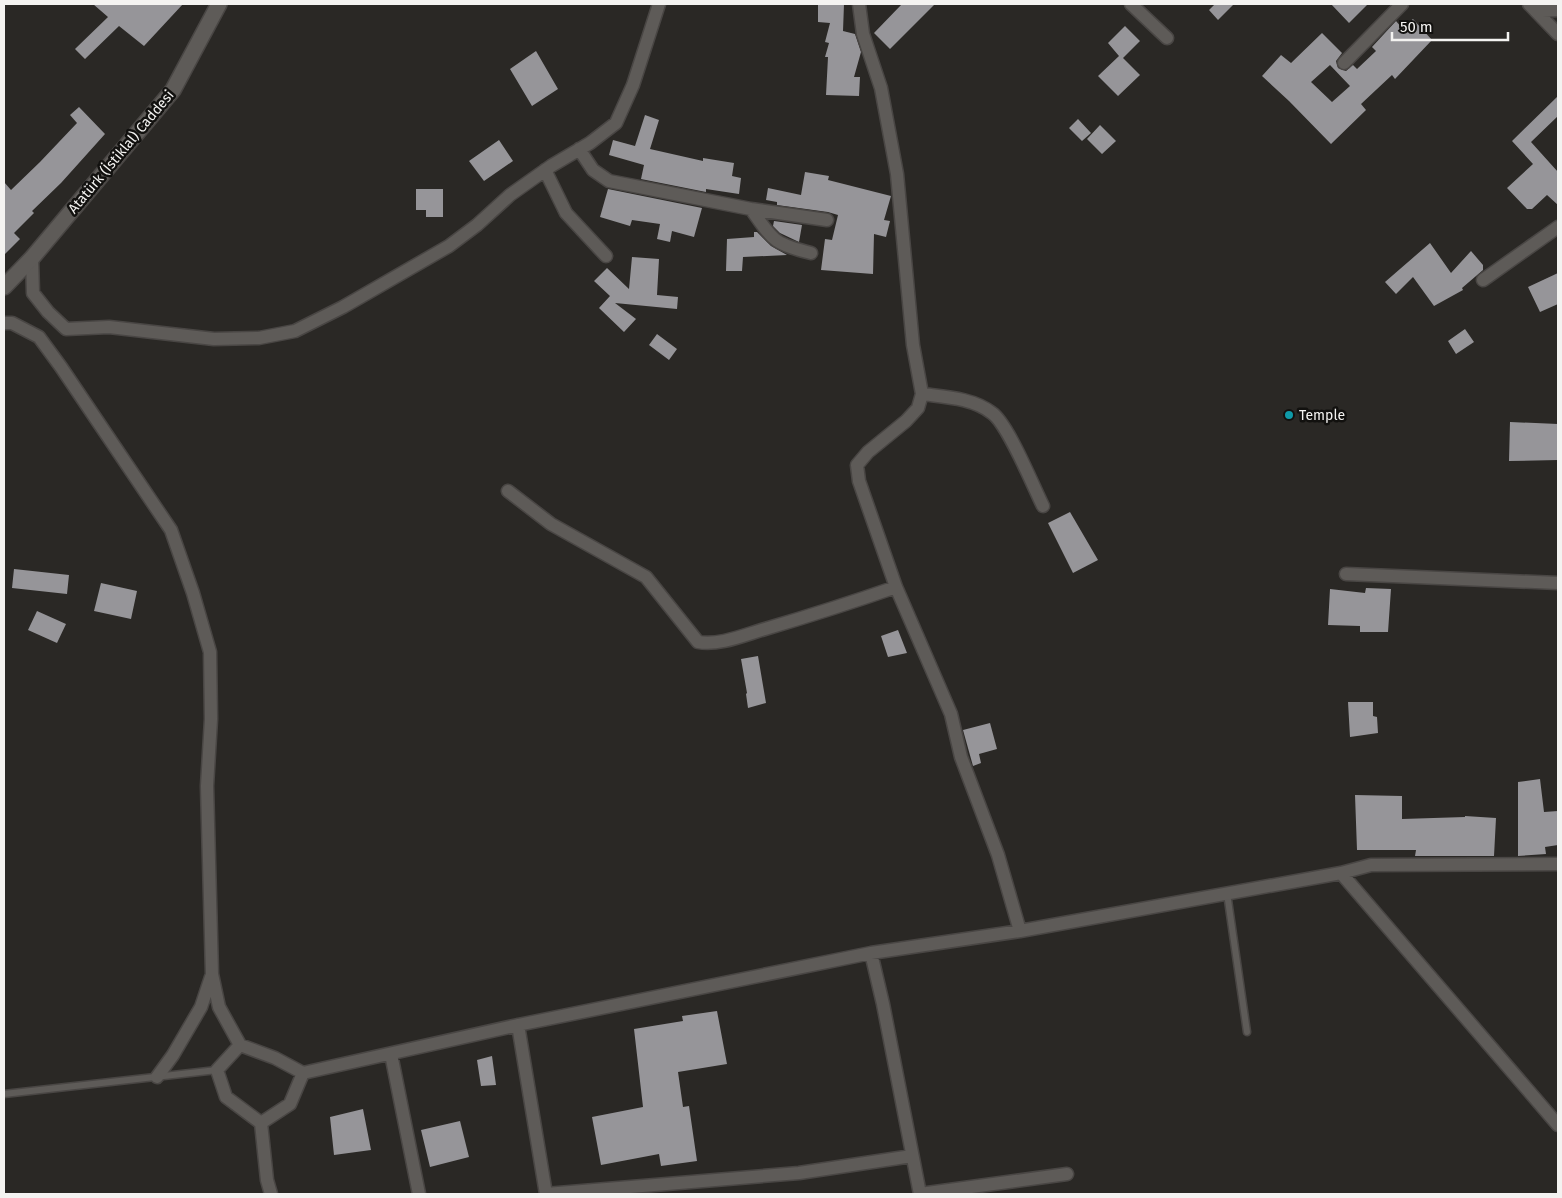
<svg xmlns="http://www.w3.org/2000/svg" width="1562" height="1198" font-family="'Fira Sans',sans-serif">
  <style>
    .building { fill: #969599; fill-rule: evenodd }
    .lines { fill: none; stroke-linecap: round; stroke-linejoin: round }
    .service-casing { stroke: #494644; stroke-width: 9 }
    .minor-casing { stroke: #494644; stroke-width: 15 }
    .tertiary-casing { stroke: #494644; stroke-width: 18 }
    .service { stroke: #5e5b58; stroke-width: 6 }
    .minor { stroke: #5e5b58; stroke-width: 12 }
    .tertiary { stroke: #5e5b58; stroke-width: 15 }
    .culture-dot { fill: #0f9aa8; stroke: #12110f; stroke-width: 2 }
    .labels { text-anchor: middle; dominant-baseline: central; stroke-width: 5; stroke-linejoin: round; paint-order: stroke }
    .street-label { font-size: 14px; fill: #f4f3f1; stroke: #12110f }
    .poi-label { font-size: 14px; fill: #f4f3f1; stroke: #12110f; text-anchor: start }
  </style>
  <rect width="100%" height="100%" fill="#2a2825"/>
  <path class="building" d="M 93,4 L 183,4 L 144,46 L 119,26 L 85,59 L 75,49 L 108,17 Z
    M 818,4 L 844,4 L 843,31 L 855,34 L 861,52 L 854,77 L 860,77 L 859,96 L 826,95 L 828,57 L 825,57 L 829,43 L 825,42 L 830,23 L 818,22 Z
    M 902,4 L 935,4 L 890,49 L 874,33 Z
    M 1215,4 L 1234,4 L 1218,20 L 1209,10 Z
    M 1331,4 L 1368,4 L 1349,23 Z
    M 1413,19 L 1432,40 L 1395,79 L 1392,75 L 1361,104 L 1366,110 L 1331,144 L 1289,101 L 1262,76 L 1281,55 L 1291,63 L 1322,33 L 1342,53 L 1336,61 L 1338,68 L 1346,71 L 1353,65 L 1357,69 L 1376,51 L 1372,47 L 1396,21 L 1402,28 ZM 1330,65 L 1350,86 L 1332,102 L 1311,82 Z
    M 1125,26 L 1140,41 L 1123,58 L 1140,75 L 1118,96 L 1098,76 L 1119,56 L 1108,43 Z
    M 536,51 L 558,89 L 532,106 L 510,69 Z
    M 1558,96 L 1558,116 L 1531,142 L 1558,172 L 1558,205 L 1547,195 L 1532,209 L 1527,209 L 1507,188 L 1533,164 L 1512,141 Z
    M 79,107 L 105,134 L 61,183 L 32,211 L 34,213 L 14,233 L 20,239 L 4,255 L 4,182 L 11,190 L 40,162 L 77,123 L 70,115 Z
    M 645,115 L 659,120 L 650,149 L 703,161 L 703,158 L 734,163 L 732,176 L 741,178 L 739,194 L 706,189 L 706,192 L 641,179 L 644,165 L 609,155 L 613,140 L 635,146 Z
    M 1078,119 L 1091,133 L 1082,141 L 1069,128 Z
    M 1100,125 L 1116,141 L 1102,154 L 1087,139 Z
    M 499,140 L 513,161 L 484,181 L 469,161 Z
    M 805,172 L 829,176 L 828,180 L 891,196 L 884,220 L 890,221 L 886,237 L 874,234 L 873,274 L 821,270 L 825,239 L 832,240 L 838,215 L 828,212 L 777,205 L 777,202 L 766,200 L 768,188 L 801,195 Z
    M 416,189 L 443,189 L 443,217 L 426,217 L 426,210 L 416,210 Z
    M 608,189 L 702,208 L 694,237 L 672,231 L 670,242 L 657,239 L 660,224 L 632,220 L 630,226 L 600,217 Z
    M 774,221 L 802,225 L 799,242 L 780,233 L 773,226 Z
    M 754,232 L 757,232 L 771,246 L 787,255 L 743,257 L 742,271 L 726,271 L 727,239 L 754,237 Z
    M 1430,243 L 1451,273 L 1471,251 L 1483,265 L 1483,270 L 1462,288 L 1463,290 L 1434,306 L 1413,277 L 1396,294 L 1385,282 Z
    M 632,257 L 659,259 L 657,295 L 678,297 L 677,309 L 615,303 L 636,319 L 624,332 L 599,308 L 610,296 L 594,281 L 607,268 L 629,289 Z
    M 1558,273 L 1558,304 L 1540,312 L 1528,287 Z
    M 1465,329 L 1474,342 L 1456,354 L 1448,341 Z
    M 657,334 L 677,349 L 669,360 L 649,345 Z
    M 1510,422 L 1558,424 L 1558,460 L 1509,461 Z
    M 1070,512 L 1098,560 L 1073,573 L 1048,523 Z
    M 14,569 L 69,575 L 67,594 L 12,588 Z
    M 101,583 L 137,591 L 131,619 L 94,611 Z
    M 1366,588 L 1391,589 L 1388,632 L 1360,632 L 1360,626 L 1328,625 L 1330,589 L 1365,593 Z
    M 37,611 L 66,624 L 57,643 L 28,630 Z
    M 898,630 L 907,653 L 888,657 L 881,636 Z
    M 758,656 L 766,703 L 748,708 L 746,694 L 747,693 L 741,659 Z
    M 1348,702 L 1373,702 L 1373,716 L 1377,717 L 1378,733 L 1350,737 Z
    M 990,723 L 997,749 L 979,754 L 981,763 L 973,766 L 963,730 Z
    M 1540,779 L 1544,812 L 1558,811 L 1558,845 L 1545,847 L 1546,854 L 1518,856 L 1518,782 Z
    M 1355,795 L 1402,796 L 1402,819 L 1465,817 L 1465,816 L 1496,818 L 1494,856 L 1415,856 L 1416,850 L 1357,850 Z
    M 717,1011 L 727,1064 L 678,1072 L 683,1107 L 689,1106 L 697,1161 L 661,1166 L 659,1154 L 601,1165 L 592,1117 L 643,1107 L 634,1029 L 683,1021 L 682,1016 Z
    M 492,1056 L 496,1085 L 481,1086 L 477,1060 Z
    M 363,1109 L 371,1150 L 334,1155 L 330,1117 Z
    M 460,1121 L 469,1157 L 430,1167 L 421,1130 Z"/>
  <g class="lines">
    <g class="service-casing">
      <path id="service" d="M 1227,893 L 1247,1032
        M 4,1094 L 217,1070"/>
    </g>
    <g class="minor-casing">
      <path id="minor" d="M 859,4 L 863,34 L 881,88 L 897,174 L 913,345 L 922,394 L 918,408 L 906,421 L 868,452 L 857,465 L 859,481 L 896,587 L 951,714 L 961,757 L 998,855 L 1020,931
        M 1131,4 L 1167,38
        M 1529,4 L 1558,34
        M 1537,11 L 1558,10
        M 1344,63 L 1402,4
        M 579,149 L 593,170 L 609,181 L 751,209 L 827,220
        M 545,170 L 566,213 L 606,256
        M 751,209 C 773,240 773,244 811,253
        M 32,258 L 33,293 L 48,312 L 66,329 L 109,327 L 214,339 L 259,338 L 295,331 L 343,307 L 449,246 L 477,225 L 510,195 L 551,166 L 590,143 L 616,123 L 633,85 L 659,4
        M 1483,280 L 1558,227
        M 4,323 L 12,323 L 39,337 L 61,367 L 171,530 L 193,593 L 210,652 L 211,719 L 207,786 L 212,974 L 219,1007 L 240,1045 L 217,1070 L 226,1097 L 261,1123 L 267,1180 L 271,1194
        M 922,394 C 945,397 973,398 992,413 C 1008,424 1033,486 1043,506
        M 508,491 L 551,524 L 646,577 L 698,642 C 719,646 744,635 765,629 C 809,616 853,602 896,587
        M 1346,574 L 1558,583
        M 1341,873 L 1558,1125
        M 871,953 L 883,1004 L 920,1194
        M 518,1025 L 546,1194
        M 240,1045 L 275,1058 L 303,1073 L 518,1025 L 871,953 L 1020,931 L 1341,873 L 1371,865 L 1558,864
        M 391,1054 L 419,1194
        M 157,1077 L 173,1055 L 201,1007 L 211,977
        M 261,1123 L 290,1104 L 303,1073
        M 546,1194 L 799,1173 L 912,1156
        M 920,1194 L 1067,1174"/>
    </g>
    <g class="tertiary-casing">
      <path id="tertiary" d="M 4,287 L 32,258 L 173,90 L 219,4"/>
    </g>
    <use href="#service" class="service"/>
    <use href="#minor" class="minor"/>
    <use href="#tertiary" class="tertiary"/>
  </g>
  <circle class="culture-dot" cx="1289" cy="415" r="5"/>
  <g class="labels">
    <g class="street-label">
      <text transform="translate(121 152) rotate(-50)">Atatürk (İstiklal) Caddesi</text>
    </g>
    <g class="poi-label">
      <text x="1299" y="415">Temple</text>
    </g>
  </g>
  <rect width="1562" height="1198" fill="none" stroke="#f4f3f1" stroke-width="10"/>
  <path d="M1392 32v8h116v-8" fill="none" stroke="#f4f3f1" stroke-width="2.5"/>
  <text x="1400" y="32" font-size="15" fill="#f4f3f1" stroke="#12110f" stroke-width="4" paint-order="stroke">50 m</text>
</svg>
